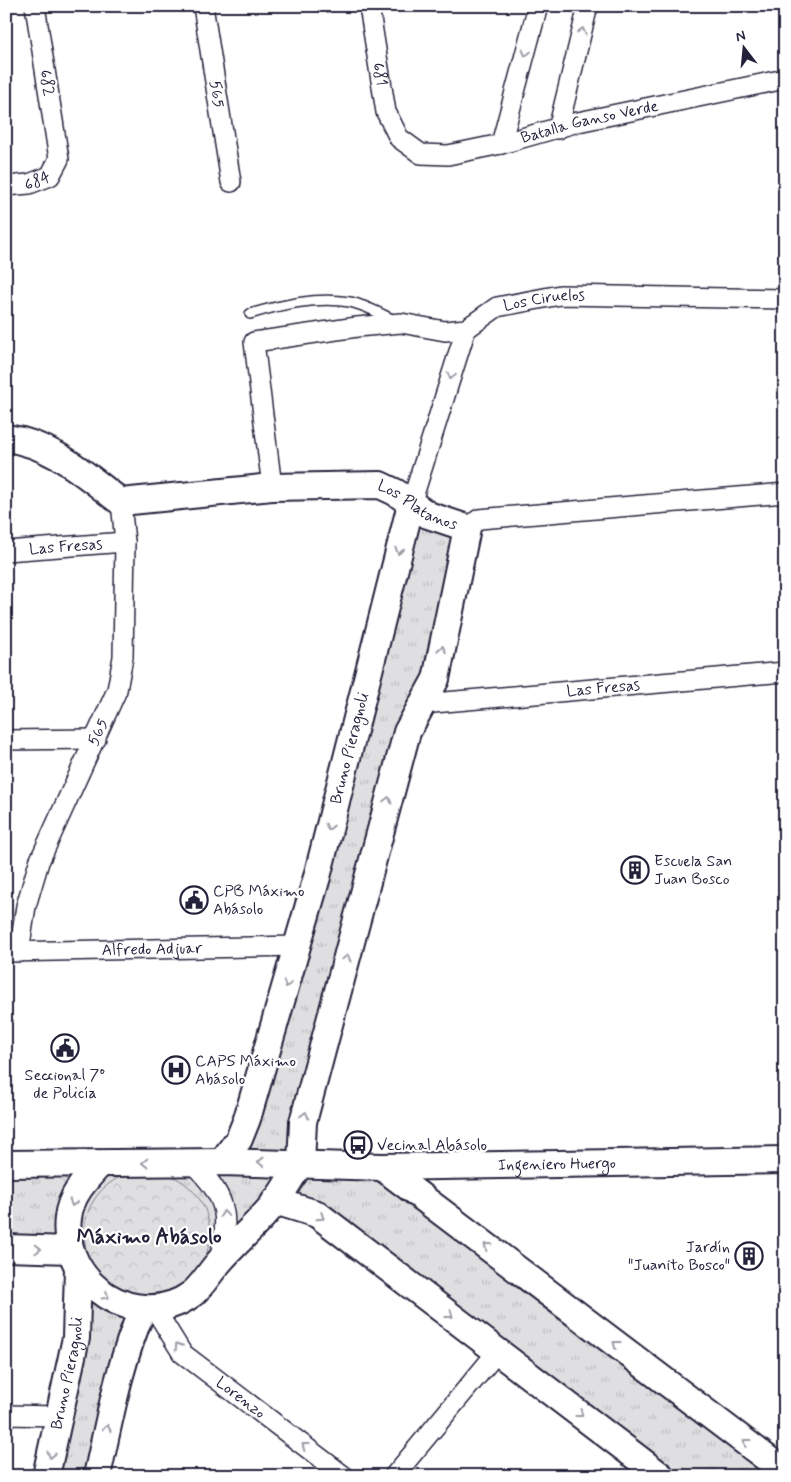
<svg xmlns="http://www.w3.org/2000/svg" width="791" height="1482" font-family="Mynerve,sans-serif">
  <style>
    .grass { fill: url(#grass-tufts); stroke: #80808e }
    .park { fill: url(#park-crowns); stroke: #80808e }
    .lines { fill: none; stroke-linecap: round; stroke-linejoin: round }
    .lane-casing { stroke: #22223b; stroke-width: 12 }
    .street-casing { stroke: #22223b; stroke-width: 22 }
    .secondary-casing { stroke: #22223b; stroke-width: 30 }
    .lane { stroke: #fff; stroke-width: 9 }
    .street { stroke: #fff; stroke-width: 19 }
    .secondary { stroke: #fff; stroke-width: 26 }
    .oneway { stroke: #9c9ca7 }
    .labels { text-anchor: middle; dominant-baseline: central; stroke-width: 4.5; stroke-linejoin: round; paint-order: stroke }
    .street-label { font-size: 16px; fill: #22223b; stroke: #fff }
    .poi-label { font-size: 16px; fill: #22223b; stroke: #fff; text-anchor: start }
    .district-label { font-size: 21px; font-weight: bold; fill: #22223b; stroke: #fff }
  </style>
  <defs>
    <pattern id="grass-tufts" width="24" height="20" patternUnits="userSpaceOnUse" patternTransform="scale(1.25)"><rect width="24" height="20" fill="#dfdfe2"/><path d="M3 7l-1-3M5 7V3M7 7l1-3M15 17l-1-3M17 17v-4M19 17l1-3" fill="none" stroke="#bfbfc3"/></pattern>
    <pattern id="park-crowns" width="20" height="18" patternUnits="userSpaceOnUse" patternTransform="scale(1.25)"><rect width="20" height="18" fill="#dfdfe2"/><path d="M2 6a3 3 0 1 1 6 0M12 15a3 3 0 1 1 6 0" fill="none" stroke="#bfbfc3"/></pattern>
  </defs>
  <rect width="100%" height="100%" fill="#fff"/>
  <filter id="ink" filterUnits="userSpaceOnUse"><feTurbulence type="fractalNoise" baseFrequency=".02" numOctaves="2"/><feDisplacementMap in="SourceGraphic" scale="10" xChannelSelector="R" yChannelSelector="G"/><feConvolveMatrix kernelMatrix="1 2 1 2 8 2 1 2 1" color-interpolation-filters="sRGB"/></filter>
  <g filter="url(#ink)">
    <path class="grass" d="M 411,504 L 467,528 L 407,732 L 301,1163 L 382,1167 L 785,1476 L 661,1476 L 317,1214 L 275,1202 L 219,1262 L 142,1308 L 97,1476 L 46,1476 L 60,1416 L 70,1250 L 6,1248 L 6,1164 L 222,1162 Z"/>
    <path class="park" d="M84 1234a63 63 0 1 1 126 0a63 63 0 1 1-126 0Z"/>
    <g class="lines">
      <g class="lane-casing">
        <path id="lane" d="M 250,314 C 283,304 316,297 350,302 C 365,305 381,314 394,320"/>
      </g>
      <g class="street-casing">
        <g id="street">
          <path id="s1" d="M 203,6 L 231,182"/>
          <path id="s2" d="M 369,6 L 386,112 L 399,138 L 421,154 L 448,155 L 501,144 L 578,122 L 785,79"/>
          <path d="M 558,129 L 588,6"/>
          <path d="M 501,144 L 538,6"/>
          <path id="s3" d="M 6,186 L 29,184 L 50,176 L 59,159 L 35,6"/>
          <path id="s4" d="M 272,487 L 254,342 L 357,327 L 401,323 L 445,331 L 466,329 L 497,307 L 560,295 L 785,299"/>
          <path d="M 411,504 L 466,329"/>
          <path d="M 467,528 L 479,519 L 785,493"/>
          <path id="s5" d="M 6,551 L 125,542"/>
          <path id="s6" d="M 422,704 L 785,672"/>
          <path d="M 6,740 L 96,739"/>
          <path id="s7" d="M 7,952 L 298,946"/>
          <path id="s8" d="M 19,952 L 26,906 L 39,862 L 117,690 L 123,657 L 125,542 L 121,502"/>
          <path d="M 191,1162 C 226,1195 231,1214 219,1260"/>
          <path id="s9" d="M 153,1306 L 182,1353 L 344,1476"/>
          <path d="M 6,1415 L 60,1416"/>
          <path d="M 394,1476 L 498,1351"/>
        </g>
      </g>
      <g class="secondary-casing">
        <g id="secondary">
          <path id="s10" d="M 6,438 C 53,444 85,475 121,502 L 272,487 L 380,485 L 395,492 L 428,515 L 467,528 L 436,679 L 407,732 L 303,1122 L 301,1163"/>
          <path id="s11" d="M 222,1162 L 239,1139 L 247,1119 L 317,877 L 411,504"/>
          <path id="s12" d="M 6,1164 L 222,1162 L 382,1167 L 785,1160"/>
          <path d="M 100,1164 C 85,1180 70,1196 68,1218 C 60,1284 137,1334 192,1294 C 202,1286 210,1272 219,1262 C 237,1241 259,1223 276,1201 C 285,1189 292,1175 301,1163"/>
          <path d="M 382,1167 L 785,1472"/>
          <path d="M 275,1201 L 317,1214 L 661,1476"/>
          <path d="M 6,1248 L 70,1250"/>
          <path id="s13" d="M 46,1476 L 76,1338 L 78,1269"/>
          <path d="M 97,1476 C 110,1417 119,1364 143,1308"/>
        </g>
      </g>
      <use href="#lane" class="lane"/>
      <use href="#street" class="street"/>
      <use href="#secondary" class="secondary"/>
    </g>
    <defs><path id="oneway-chevron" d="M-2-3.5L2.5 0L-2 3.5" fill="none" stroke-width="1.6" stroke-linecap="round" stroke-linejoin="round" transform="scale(1.25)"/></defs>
    <g class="oneway">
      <use href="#oneway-chevron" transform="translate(582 31) rotate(-76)"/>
      <use href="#oneway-chevron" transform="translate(526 53) rotate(105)"/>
      <use href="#oneway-chevron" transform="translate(451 376) rotate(107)"/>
      <use href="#oneway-chevron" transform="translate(399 551) rotate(104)"/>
      <use href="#oneway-chevron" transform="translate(442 649) rotate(-79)"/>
      <use href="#oneway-chevron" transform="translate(388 800) rotate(-75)"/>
      <use href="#oneway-chevron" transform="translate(329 827) rotate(104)"/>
      <use href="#oneway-chevron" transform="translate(347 958) rotate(-75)"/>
      <use href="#oneway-chevron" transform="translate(287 984) rotate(106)"/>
      <use href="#oneway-chevron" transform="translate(305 1115) rotate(-75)"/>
      <use href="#oneway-chevron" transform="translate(261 1162) rotate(-179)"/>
      <use href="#oneway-chevron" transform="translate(145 1163) rotate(179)"/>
      <use href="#oneway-chevron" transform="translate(73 1203) rotate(109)"/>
      <use href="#oneway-chevron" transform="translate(224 1214) rotate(-97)"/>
      <use href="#oneway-chevron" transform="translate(321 1217) rotate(33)"/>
      <use href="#oneway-chevron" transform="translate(487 1246) rotate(-143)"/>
      <use href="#oneway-chevron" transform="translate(38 1249) rotate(2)"/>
      <use href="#oneway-chevron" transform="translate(106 1296) rotate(31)"/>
      <use href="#oneway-chevron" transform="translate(450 1315) rotate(37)"/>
      <use href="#oneway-chevron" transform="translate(616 1344) rotate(-143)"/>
      <use href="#oneway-chevron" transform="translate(178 1346) rotate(-123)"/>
      <use href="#oneway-chevron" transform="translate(580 1414) rotate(37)"/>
      <use href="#oneway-chevron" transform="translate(107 1428) rotate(-78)"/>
      <use href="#oneway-chevron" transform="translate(746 1442) rotate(-143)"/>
      <use href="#oneway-chevron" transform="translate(305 1446) rotate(-143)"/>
      <use href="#oneway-chevron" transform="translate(51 1455) rotate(103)"/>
    </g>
  </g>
  <defs>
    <g id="building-ring" transform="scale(1.4375)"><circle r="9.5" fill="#fff" stroke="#22223b" stroke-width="1.5"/><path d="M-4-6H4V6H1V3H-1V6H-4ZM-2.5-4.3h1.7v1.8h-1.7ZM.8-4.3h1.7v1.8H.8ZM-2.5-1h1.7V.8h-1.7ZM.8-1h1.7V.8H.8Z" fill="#22223b"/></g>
    <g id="civic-ring" transform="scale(1.4375)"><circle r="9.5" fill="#fff" stroke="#22223b" stroke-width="1.5"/><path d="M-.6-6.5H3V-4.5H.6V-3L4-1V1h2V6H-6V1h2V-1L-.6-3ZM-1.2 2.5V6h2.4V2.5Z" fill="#22223b"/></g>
    <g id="hospital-ring" transform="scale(1.4375)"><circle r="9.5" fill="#fff" stroke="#22223b" stroke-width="1.5"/><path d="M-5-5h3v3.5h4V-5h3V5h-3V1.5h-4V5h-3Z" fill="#22223b"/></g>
    <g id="bus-ring" transform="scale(1.4375)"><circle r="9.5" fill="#fff" stroke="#22223b" stroke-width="1.5"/><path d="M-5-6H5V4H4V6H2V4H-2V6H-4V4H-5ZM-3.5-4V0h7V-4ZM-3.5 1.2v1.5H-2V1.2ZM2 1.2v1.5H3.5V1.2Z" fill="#22223b"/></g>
  </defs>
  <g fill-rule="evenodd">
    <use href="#building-ring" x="635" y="870"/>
    <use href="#civic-ring" x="194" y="900"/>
    <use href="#civic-ring" x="65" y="1048"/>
    <use href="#hospital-ring" x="176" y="1070"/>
    <use href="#bus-ring" x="358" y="1145"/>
    <use href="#building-ring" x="749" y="1256"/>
  </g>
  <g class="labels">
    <g class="street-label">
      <text stroke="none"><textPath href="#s2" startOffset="69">681</textPath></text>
      <text transform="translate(47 83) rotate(81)">682</text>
      <text stroke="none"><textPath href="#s1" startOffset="89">565</textPath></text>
      <text stroke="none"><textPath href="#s2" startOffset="336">Batalla Ganso Verde</textPath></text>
      <text stroke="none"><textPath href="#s3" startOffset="32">684</textPath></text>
      <text stroke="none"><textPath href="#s4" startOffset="446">Los Ciruelos</textPath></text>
      <text stroke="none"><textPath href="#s10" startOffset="436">Los Platanos</textPath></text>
      <text stroke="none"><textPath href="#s5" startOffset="60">Las Fresas</textPath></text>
      <text stroke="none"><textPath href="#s6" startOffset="182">Las Fresas</textPath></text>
      <text stroke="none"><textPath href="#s8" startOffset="235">565</textPath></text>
      <text stroke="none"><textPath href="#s11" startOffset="435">Bruno Pieragnoli</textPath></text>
      <text stroke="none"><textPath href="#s7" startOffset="145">Alfredo Adjuar</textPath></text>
      <text stroke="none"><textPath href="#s12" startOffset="551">Ingeniero Huergo</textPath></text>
      <text stroke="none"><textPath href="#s13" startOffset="105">Bruno Pieragnoli</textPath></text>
      <text stroke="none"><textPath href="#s9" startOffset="129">Lorenzo</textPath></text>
    </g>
    <g class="poi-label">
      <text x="654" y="861">Escuela San<tspan x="654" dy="18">Juan Bosco</tspan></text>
      <text x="213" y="891">CPB Máximo<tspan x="213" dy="18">Abásolo</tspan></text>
      <text x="195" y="1061">CAPS Máximo<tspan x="195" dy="18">Abásolo</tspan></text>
      <text x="65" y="1075" text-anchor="middle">Seccional 7º<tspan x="65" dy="18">de Policía</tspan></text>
      <text x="377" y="1145">Vecinal Abásolo</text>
      <text x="730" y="1247" text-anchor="end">Jardín<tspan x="730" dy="18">"Juanito Bosco"</tspan></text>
    </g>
    <g class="district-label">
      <text x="149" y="1237">Máximo Abásolo</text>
    </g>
  </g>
  <rect width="791" height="1482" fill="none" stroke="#fff" stroke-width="25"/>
  <rect x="12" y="12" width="766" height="1457" fill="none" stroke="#22223b" stroke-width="2" filter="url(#ink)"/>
  <g transform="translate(744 48) rotate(344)" stroke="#ffffff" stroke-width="4" paint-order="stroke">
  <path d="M0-4L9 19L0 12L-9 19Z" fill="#22223b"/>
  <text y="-8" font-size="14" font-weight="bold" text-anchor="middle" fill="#22223b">N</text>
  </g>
</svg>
